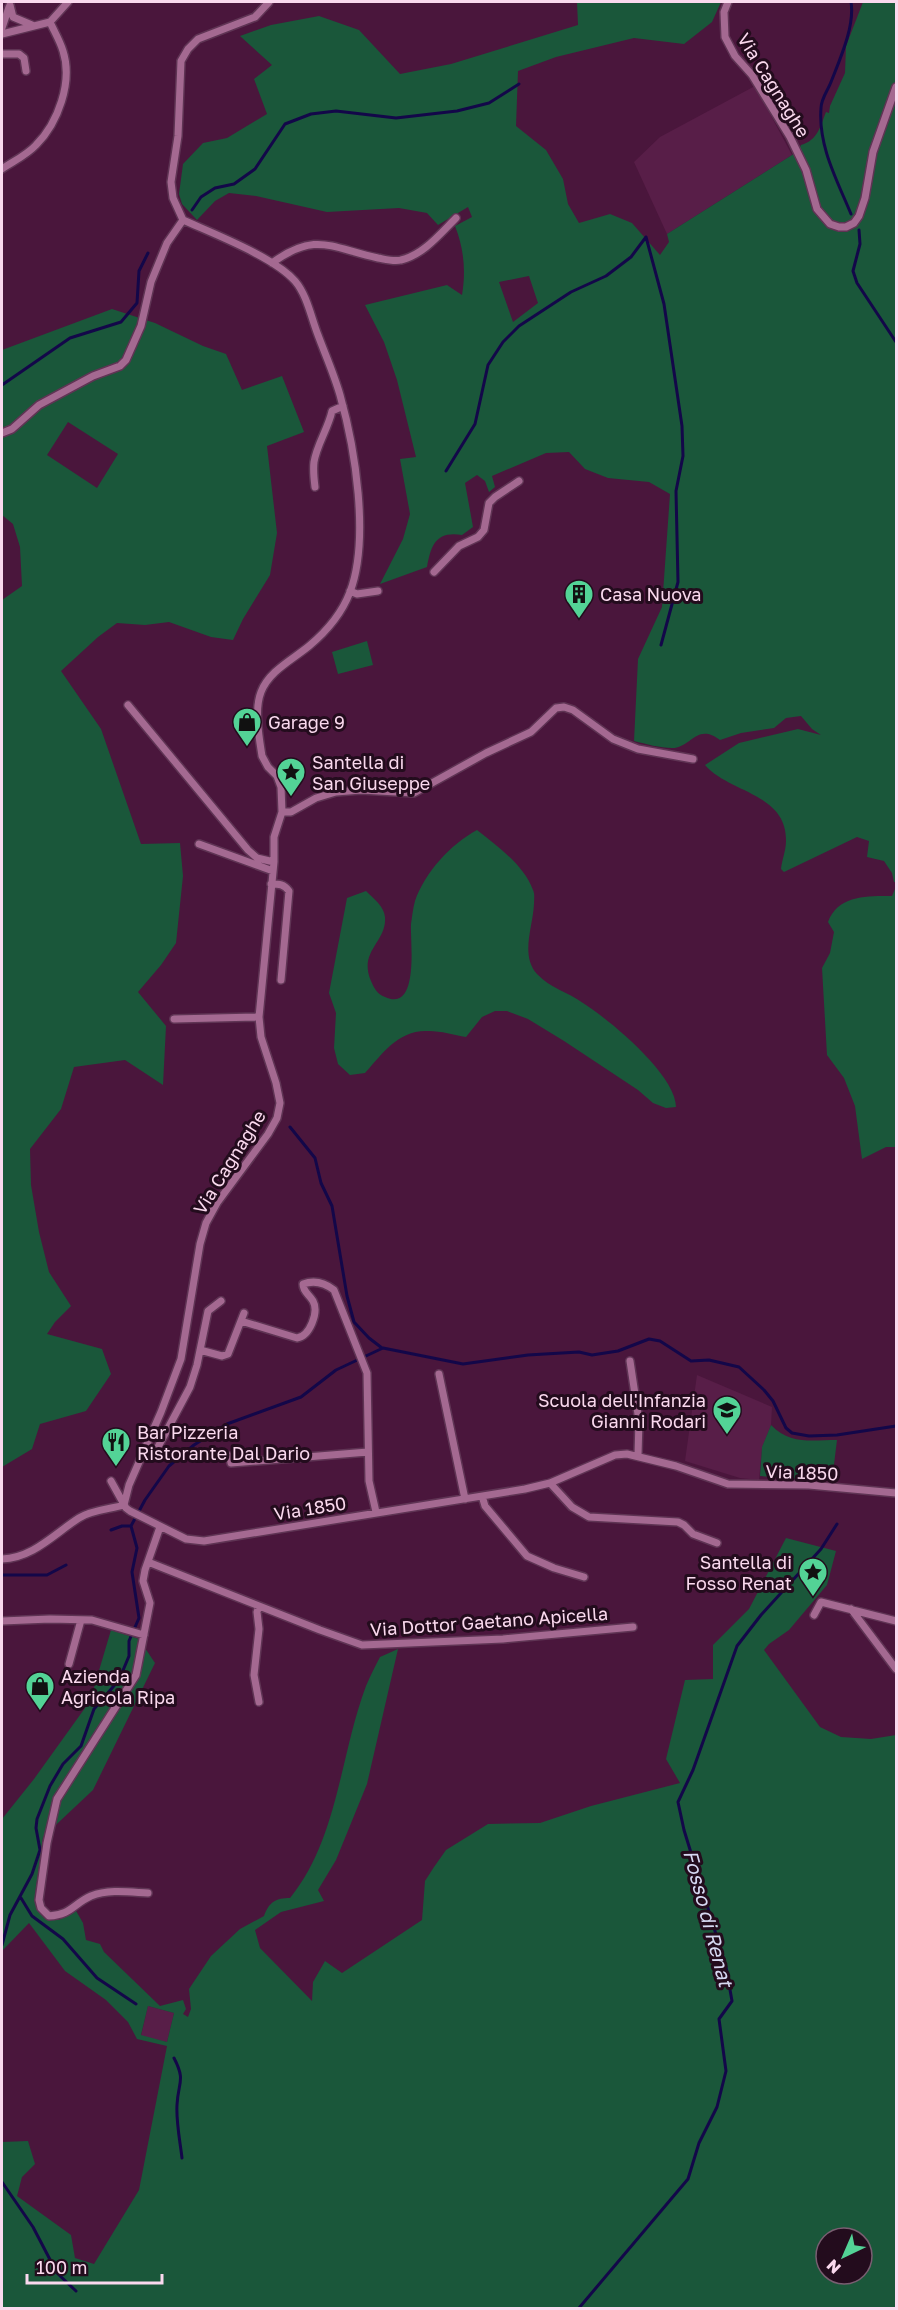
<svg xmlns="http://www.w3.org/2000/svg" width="898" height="2310" font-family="'Golos Text',sans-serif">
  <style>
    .built { fill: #581e48 }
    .green { fill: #1a573a; fill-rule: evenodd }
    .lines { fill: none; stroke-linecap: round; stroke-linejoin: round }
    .stream { stroke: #130749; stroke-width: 3 }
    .minor-casing { stroke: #5f3454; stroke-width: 10 }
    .minor { stroke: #a46991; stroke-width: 7 }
    .labels { text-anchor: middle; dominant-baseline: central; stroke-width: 6; stroke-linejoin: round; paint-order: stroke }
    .street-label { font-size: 18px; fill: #fad9ee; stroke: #230c1d }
    .poi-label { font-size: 18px; fill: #fad9ee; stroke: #230c1d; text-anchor: start }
    .water-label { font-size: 20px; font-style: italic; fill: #d5d8f1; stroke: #230c1d }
  </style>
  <rect width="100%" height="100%" fill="#4a163c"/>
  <path class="built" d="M 755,86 L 792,155 L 667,234 L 634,162 L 660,137 Z
    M 697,1375 L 772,1407 L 771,1425 L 762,1448 L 759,1480 L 740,1478 L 685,1461 Z
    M 148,2006 L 174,2013 L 167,2042 L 141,2036 Z"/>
  <path class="green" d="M 577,2 L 721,2 L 712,22 L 684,44 L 634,38 L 556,57 L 518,71 L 516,126 L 546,150 L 563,179 L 568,204 L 579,223 L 610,214 L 632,223 L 660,255 L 669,242 L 667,234 L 792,155 L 798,151 L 801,145 C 818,140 820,127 826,112 L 829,113 L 830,106 L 845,73 L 846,46 L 863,2 L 896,2 L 896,882 L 894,882 L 892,873 L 884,861 L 867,857 L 869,841 L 857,837 L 784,872 L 781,869 C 782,860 786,850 786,841 C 787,793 729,793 705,765 L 739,743 L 798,729 L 821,735 L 812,729 L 801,716 L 786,718 L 774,728 L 741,733 L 720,740 C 697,722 691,748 672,748 C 660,748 646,744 634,741 L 638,659 L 662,607 L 670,494 L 649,482 L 608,478 L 585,469 L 569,452 L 546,453 L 492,476 L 495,487 L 489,492 L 485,481 L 477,475 L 465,483 L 473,527 L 462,535 C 436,531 431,545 427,567 L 380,584 L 403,539 L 410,514 L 400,459 L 416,457 L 397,380 L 384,342 L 365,305 L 447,285 L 462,295 C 466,271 464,249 455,226 L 472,217 L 468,207 L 438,225 L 427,213 L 399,208 L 327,212 L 256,196 L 229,193 L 215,201 L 197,220 L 182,204 L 179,194 L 183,164 L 203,143 L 227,138 L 267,114 L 254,79 L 272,65 L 240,36 L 271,25 L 319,16 L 359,30 L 400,74 L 451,64 L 578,25 ZM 529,276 L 538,303 L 513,322 L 499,282 Z
    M 112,309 L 155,323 L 203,346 L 226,354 L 242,390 L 282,376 L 304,432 L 267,446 L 277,533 L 270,575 L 243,619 L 233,640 L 211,637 L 169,622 L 145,625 L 117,623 L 98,637 L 61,671 L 101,729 L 141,844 L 180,843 L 183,876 L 176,943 L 161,965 L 138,992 L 166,1026 L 163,1085 L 125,1060 L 74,1067 L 61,1109 L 30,1149 L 31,1185 L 39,1232 L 49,1272 L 71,1306 L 55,1322 L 47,1334 L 102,1349 L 111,1374 L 86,1411 L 40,1424 L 32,1449 L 2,1467 L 2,600 L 22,586 L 20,547 L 13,524 L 2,515 L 2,350 ZM 68,422 L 118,454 L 97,488 L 47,455 Z
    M 367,641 L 373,665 L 338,674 L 332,652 Z
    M 477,830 C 497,846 524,865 533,890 C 535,894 534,899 534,904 C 533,927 520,955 537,974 C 550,988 568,992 583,1003 C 610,1020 676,1075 676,1107 L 666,1108 L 653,1103 L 638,1090 L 564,1041 L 528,1019 L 507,1011 L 495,1011 L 482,1017 L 466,1037 C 454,1035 441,1031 429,1031 C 399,1029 383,1053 365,1073 L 350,1075 L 338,1064 L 334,1048 L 336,1013 L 329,993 L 347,898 L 366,891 C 373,898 384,906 385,917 C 387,942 358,951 371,981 C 374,988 377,994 385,997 C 420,1013 410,940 411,924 C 412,917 413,908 415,901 C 425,872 451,844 477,830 Z
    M 895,889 L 896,889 L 896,1147 L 886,1147 L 862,1159 L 855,1106 L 844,1078 L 827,1055 L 822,968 L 830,953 L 834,932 L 828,922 C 838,895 867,896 892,896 Z
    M 771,1425 C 790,1445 812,1440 837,1440 L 832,1481 L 760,1476 L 762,1447 Z
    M 786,1538 L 836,1551 L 827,1585 L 789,1630 L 769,1644 L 764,1650 L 820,1727 L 841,1737 L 871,1739 L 896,1735 L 896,2308 L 2,2308 L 2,2142 L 28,2141 L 35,2164 L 22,2177 L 17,2196 L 71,2235 L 75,2258 L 94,2264 L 139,2190 L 167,2046 L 137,2039 L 128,2022 L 106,2000 L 65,1971 L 29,1923 L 2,1951 L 2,1819 L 34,1779 L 90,1701 L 111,1630 L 139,1639 L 155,1663 L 93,1790 L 43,1837 L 35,1895 L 38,1909 L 44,1918 L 59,1920 L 75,1909 L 83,1923 L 86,1940 L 100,1944 L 104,1952 L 160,2006 L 183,2000 L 186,2009 L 183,2014 L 188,2017 L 191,2009 L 189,1989 L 211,1956 L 240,1929 L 264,1916 C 269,1902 276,1898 290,1898 C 338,1839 340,1755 366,1686 C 370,1676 375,1667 380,1657 L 398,1649 L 367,1784 L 336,1860 L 318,1890 L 324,1901 L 281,1912 L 255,1930 L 260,1948 L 312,2001 L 313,1982 L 325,1961 L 342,1973 L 422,1920 L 425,1881 L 434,1867 L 446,1850 L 488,1824 L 540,1823 L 591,1806 L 680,1783 L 666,1759 L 685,1680 L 713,1679 L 713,1645 L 749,1609 ZM 148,2006 L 174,2013 L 167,2042 L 141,2035 ZM 826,2238 L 862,2238 L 862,2274 L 826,2274 Z"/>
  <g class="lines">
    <path class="stream" d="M 192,210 L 201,197 L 215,188 L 234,184 L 255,169 L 285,124 L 311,114 L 336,111 L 396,118 L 457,111 L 489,103 L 519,84
      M 851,214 C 837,180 818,146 821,108 C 821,99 828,90 831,82 C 840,59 855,26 851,2
      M 859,230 L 860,244 L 853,271 L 857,283 L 896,342
      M 646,237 L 664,304 L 682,426 L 683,456 L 676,491 L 678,582 L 661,645
      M 2,385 L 70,338 L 121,322 L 137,303 L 139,271 L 148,253
      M 446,471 L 475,424 L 488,365 L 503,342 L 519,326 L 571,292 L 606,276 L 631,257 L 646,237
      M 290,1127 L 315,1158 L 321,1183 L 332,1206 L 347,1296 L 354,1322 L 369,1338 L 382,1348
      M 111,1530 L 122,1526 L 131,1526 L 145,1500 L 169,1466 L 194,1445 L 227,1424 L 301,1397 L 336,1370 L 383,1348 L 463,1364 L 528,1355 L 579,1352 L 592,1355 L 618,1351 L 649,1339 L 660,1341 L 691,1361 L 709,1360 L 739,1367 L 764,1390 L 773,1401 L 786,1428 L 792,1433 L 809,1436 L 837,1435 L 896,1426
      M 2,1575 L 47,1575 L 66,1565
      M 21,1898 L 32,1916 L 63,1939 L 97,1978 L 136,2004
      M 2,1945 L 10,1915 L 32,1874 L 40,1850 L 36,1828 L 37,1819 L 50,1786 L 63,1764 L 81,1746 L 94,1709 L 119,1680 L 129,1656 L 129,1641 L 139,1618 L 132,1572 L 137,1548 L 131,1526
      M 174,2058 C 186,2081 178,2082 177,2105 C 176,2122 180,2141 182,2158
      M 2,2182 L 33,2227 L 57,2273 L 76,2291
      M 579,2308 L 688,2179 L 699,2143 L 717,2107 L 726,2071 L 719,2019 L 732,2001 L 726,1967 L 684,1830 L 678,1802 L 693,1770 L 737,1646 L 761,1615 L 821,1549 L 837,1524"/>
    <g class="minor-casing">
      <path id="minor" d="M 728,2 L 724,12 L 725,37 L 735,56 L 752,75 L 790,137 L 806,170 L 817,209 L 830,224 L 839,227 L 846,227 L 854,223 L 859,216 L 865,198 L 873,152 L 896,87
        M 10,5 L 13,17 L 32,25
        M 2,28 L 9,7
        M 2,34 L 50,22 L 68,2
        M 2,54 L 19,54 L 24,58 L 26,71
        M 2,169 C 12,162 27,155 36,145 C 58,123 73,82 63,51 C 60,41 54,31 50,22
        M 272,263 C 316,231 331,248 378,258 C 384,259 394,262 401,260 C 423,255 440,234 456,218
        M 2,433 L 12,429 L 39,405 L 93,376 L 120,366 L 126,360 L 141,326 L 151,282 L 167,243 L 183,220
        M 315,487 C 314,479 313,470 314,462 C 317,444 328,429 332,411 L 343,406
        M 434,572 L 459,546 L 478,537 L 484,530 L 489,503 L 495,497 L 519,481
        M 350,591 L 357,594 L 378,591
        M 128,705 L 248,850 L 257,858 L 274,862
        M 282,812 L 291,812 L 316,798 L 336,792 L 361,790 L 414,793 L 486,753 L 531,732 L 556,708 L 564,707 L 573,710 L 613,739 L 638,749 L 693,759
        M 199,844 L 273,871
        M 271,884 C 279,884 284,884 289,891 L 281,980
        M 174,1019 L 259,1017
        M 241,1321 L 297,1338 C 310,1336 319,1312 313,1301 C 309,1294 303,1292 303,1284 C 314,1280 325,1283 334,1290 L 367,1373 L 369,1481 L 376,1512
        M 200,1350 L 222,1356 L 228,1354 L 244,1313
        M 630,1361 L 639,1421 L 638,1455
        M 439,1374 L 465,1499
        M 146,1450 L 153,1452 L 158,1447 L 190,1387 L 197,1365 L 208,1311 L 221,1301
        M 208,1457 L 230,1456 L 231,1463 L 368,1452
        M 111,1481 L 126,1508 L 130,1511 L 186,1539 L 204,1541 L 525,1489 L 550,1483 L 615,1455 L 627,1454 L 676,1466 L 728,1484 L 809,1485 L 896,1493
        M 550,1483 L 572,1507 L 589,1517 L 678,1522 L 684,1525 L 693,1534 L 717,1543
        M 482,1496 L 485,1506 L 527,1556 L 554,1568 L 584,1577
        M 124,1505 L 129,1485 L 161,1412 L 181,1359 L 200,1244 L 206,1223 L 217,1203 L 268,1134 L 277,1118 L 280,1103 L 276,1083 L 261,1037 L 259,1017 L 274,862 L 274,837 L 282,812 L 281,787 L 277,776 L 268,767 L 262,756 C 259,737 254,710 261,692 C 269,671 292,660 309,646 C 327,631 342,613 350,592 C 370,539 355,448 340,395 C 334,374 325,354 318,335 C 311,317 307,295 295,281 C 274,257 214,234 183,220 L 173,198 L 171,182 L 178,136 L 181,61 L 188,49 L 198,39 L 255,17 L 269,2
        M 2,1559 C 33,1558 54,1534 79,1518 C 91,1510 111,1509 124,1505
        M 148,1562 L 320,1630 L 362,1645 L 503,1639 L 633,1627
        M 259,1606 L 257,1612 L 259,1629 L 254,1675 L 259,1702
        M 851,1609 L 896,1669
        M 814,1615 L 821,1602 L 896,1621
        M 2,1621 L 50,1619 L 92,1620 L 144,1635
        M 69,1664 L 81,1620
        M 148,1893 C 129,1892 109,1889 91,1896 C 73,1904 71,1915 49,1916 L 41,1908 L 39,1900 L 47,1843 L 57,1799 L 136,1675 L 150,1603 L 143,1581 L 145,1570 L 160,1527"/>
    </g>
    <use href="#minor" class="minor"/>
  </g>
  <defs>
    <g id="building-pin" transform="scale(1.5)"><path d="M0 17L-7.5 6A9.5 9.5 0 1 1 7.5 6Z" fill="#53d396" stroke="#230c1d"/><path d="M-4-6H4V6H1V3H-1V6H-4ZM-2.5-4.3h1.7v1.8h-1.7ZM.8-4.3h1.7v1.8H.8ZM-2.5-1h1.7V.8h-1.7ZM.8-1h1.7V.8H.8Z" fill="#111"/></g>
    <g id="shop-pin" transform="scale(1.5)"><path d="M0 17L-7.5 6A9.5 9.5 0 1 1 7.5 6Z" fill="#53d396" stroke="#230c1d"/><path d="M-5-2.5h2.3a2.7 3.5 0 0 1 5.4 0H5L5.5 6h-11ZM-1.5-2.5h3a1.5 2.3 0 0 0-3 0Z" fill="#111"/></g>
    <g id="sight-pin" transform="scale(1.5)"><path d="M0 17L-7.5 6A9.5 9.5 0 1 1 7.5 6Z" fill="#53d396" stroke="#230c1d"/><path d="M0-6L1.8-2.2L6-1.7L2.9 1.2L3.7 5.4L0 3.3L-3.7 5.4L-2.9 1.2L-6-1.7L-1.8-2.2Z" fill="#111"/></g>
    <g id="school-pin" transform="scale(1.5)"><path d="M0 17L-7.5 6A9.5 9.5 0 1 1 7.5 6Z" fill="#53d396" stroke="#230c1d"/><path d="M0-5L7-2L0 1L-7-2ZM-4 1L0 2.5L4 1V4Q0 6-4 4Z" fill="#111"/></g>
    <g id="restaurant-pin" transform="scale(1.5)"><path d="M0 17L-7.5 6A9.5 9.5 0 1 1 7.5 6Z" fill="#53d396" stroke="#230c1d"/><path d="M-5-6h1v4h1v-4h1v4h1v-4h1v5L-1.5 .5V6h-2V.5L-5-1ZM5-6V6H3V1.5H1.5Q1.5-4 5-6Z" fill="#111"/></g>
  </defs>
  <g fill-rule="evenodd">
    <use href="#building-pin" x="579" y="594"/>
    <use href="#shop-pin" x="247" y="722"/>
    <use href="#sight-pin" x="291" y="772"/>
    <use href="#school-pin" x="727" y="1410"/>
    <use href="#restaurant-pin" x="116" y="1442"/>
    <use href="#sight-pin" x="813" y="1572"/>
    <use href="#shop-pin" x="40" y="1686"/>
  </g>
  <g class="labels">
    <g class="street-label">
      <text transform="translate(774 85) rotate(58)">Via Cagnaghe</text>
      <text transform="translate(229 1162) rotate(-58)">Via Cagnaghe</text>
      <text transform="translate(802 1472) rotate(2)">Via 1850</text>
      <text transform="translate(310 1508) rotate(-9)">Via 1850</text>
      <text transform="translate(489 1621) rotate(-4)">Via Dottor Gaetano Apicella</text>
    </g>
    <g class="poi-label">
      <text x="600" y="594">Casa Nuova</text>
      <text x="268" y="722">Garage 9</text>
      <text x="312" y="762">Santella di<tspan x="312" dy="21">San Giuseppe</tspan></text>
      <text x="706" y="1400" text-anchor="end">Scuola dell'Infanzia<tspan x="706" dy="21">Gianni Rodari</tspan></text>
      <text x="137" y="1432">Bar Pizzeria<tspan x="137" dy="21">Ristorante Dal Dario</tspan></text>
      <text x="792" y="1562" text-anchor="end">Santella di<tspan x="792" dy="21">Fosso Renat</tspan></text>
      <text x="61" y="1676">Azienda<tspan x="61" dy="21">Agricola Ripa</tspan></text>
    </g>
    <g class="water-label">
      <text transform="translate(709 1918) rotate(75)">Fosso di Renat</text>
    </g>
  </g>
  <rect width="898" height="2310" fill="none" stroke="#fad9ee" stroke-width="6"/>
  <g transform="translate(844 2256) rotate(224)"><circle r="28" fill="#230c1d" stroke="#795e71" stroke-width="1.5"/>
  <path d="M0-4.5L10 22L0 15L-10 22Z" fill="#53d396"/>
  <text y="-9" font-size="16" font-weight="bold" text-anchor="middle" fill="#fad9ee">N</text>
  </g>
  <path d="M27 2274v9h135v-9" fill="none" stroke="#fad9ee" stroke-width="3"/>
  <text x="36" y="2274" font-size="18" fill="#fad9ee" stroke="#230c1d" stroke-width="4.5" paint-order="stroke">100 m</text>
</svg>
